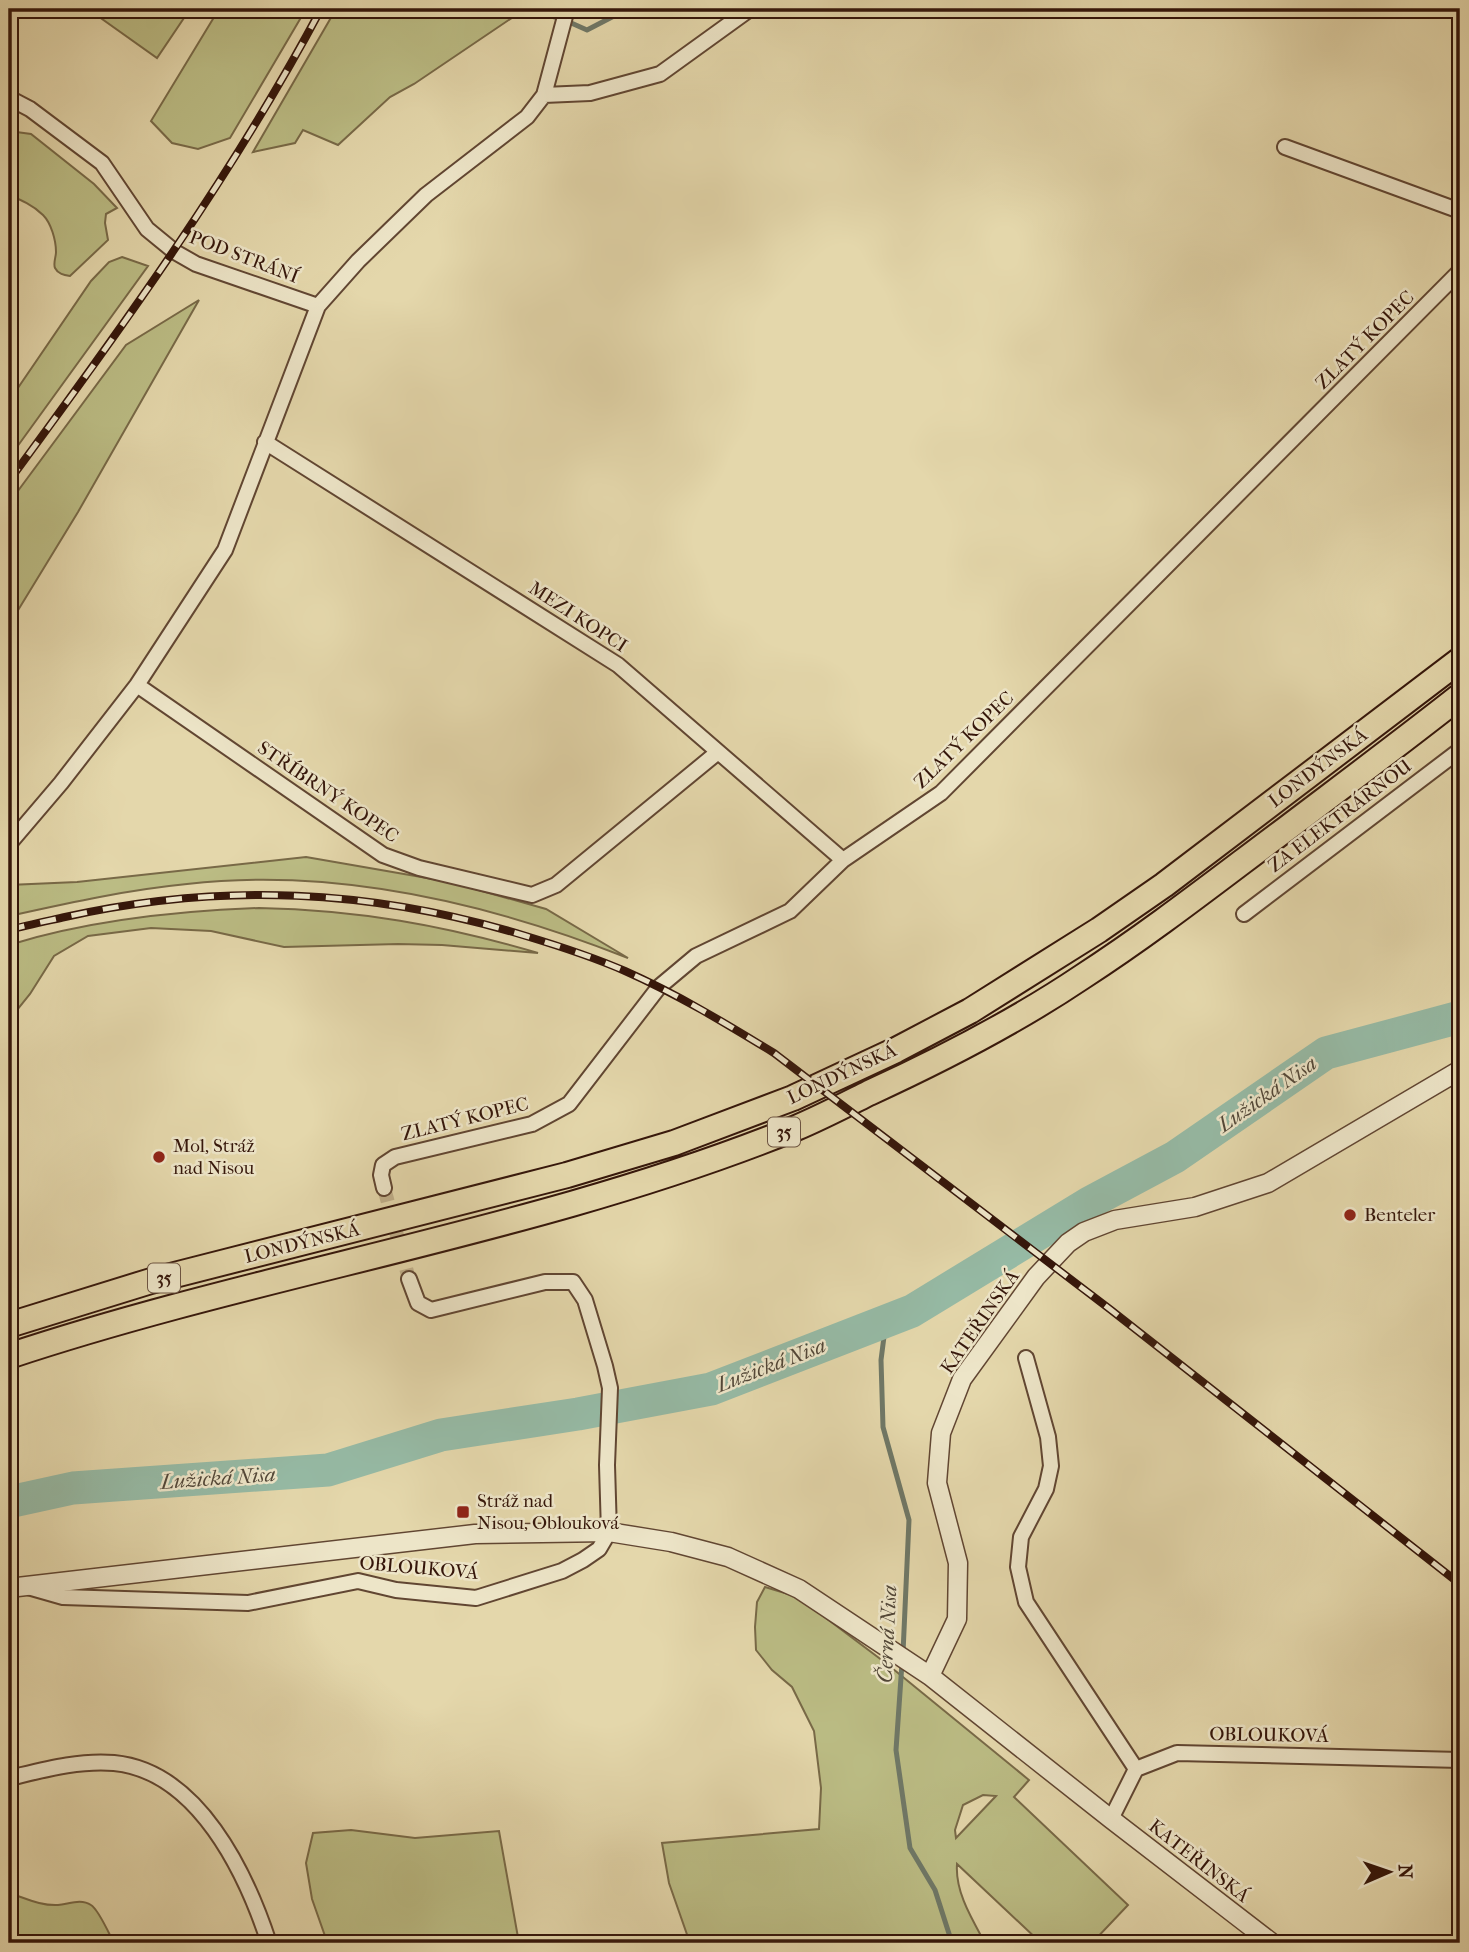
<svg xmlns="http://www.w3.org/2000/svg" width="1469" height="1952" font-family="'IM FELL French Canon',serif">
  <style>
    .green { fill: #bbbc84; stroke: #786947; stroke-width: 2; fill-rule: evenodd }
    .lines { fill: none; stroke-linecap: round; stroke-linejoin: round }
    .stream { stroke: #6f7867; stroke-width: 5 }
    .river { stroke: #96baa5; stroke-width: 33 }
    .minor-tunnel { stroke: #c1b08b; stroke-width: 14; stroke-dasharray: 14 7; stroke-linecap: butt }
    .minor-casing { stroke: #614632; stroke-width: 18 }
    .tertiary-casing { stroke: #614632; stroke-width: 21 }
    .trunk-casing { stroke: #35160a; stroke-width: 28 }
    .minor { stroke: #ede5c8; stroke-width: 14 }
    .tertiary { stroke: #ede5c8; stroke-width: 18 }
    .trunk { stroke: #e4d7ab; stroke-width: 24 }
    .rail-casing { stroke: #35160a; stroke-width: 8 }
    .rail { stroke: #ede5c8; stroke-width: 5; stroke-dasharray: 16; stroke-linecap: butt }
    .poi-dot { fill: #8f2418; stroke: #ede5c8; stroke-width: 2.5 }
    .labels { text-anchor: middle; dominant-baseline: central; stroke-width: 5; stroke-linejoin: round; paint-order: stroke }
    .shield { fill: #ede5c8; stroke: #6c5443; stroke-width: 2 }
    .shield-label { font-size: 18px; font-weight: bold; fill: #35160a }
    .street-label { font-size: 19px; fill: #35160a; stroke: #ede5c8 }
    .poi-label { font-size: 19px; fill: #35160a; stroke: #ede5c8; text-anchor: start }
    .water-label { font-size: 21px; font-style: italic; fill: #524738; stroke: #ede5c8 }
  </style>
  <rect width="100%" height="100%" fill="#e4d7ab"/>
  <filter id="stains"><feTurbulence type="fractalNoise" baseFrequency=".00286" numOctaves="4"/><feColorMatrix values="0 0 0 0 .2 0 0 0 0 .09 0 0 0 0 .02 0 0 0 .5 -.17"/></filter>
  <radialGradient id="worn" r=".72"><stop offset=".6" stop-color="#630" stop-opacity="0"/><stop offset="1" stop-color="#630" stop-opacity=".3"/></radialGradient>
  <path class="green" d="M 88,9 L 190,9 L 157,58 Z
    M 219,9 L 306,9 L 230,138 L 198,149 L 172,143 L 151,121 Z
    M 336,9 L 525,9 L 414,84 L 390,97 L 338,145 L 303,130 L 295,143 L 253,152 Z
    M 9,131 L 31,134 L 94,184 L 117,208 L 106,214 L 105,223 L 108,240 L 70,276 C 64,275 58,274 55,268 C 53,263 56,257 56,252 C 56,240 51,223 43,215 C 33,205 21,200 9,195 Z
    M 122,257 L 148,266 L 9,458 L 9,401 L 91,281 L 109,262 Z
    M 199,300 L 78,512 L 9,625 L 9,503 L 126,345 Z
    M 306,857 L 450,882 L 546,909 L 628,958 C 489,903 337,867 187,884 C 126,890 68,903 9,916 L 9,885 L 77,882 Z
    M 259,908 C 358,910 443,925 538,953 L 442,945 L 398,944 L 284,947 L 211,931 L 151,928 L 88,936 L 54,956 L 30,994 L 9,1020 L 9,945 C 90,920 175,911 259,908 Z
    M 765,1587 L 798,1597 L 887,1664 L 1029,1780 L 1014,1797 L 1128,1905 L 1092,1943 L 1041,1943 L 957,1864 C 955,1892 972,1919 985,1943 L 690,1943 L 669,1883 L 662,1843 L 819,1829 L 821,1788 L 814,1731 L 792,1687 L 772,1670 L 756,1650 L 755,1627 L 757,1602 ZM 983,1795 L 996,1796 L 956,1838 L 955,1830 L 963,1805 Z
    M 351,1830 L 415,1838 L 499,1831 L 519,1943 L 326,1943 L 325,1936 L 312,1899 L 306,1863 L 313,1833 Z
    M 9,1893 C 25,1898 41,1906 58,1905 C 69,1904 81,1898 91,1905 C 99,1910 109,1934 114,1943 L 9,1943 Z"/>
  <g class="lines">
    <path class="stream" d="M 529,9 L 555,17
      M 569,22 L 587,30 L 614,16 L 622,9
      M 886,1321 L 881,1360 L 883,1427 L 909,1520 L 903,1653
      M 902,1663 L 896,1750 L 910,1848 L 935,1890 L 952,1943"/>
    <path class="river" d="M 9,1502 L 73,1488 L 328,1470 L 441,1435 L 578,1414 L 711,1389 L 912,1311 L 1089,1203 L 1175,1157 L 1326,1053 L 1460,1017"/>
    <path class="minor-tunnel" d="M 384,1188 L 409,1279"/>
    <g class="minor-casing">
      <path id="minor" d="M 544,95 L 590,93 L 660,74 L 750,9
        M 9,98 L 30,109 L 102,163 L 147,229 L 175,252 L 196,264 L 318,306
        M 1285,147 L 1460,211
        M 265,442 L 618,665 L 843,860
        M 137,685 L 383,855 L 419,868 L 532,895 L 556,885 L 718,752
        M 9,844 L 61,783 L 137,685 L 225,550 L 318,306 L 358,261 L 426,195 L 527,117 L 544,95 L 567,9
        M 1244,914 L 1460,750
        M 384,1188 L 381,1175 L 383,1165 L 395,1157 L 532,1124 L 569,1104 L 659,987 L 696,956 L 790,911 L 843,860 L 941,793 L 1460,271
        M 1026,1358 L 1048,1437 L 1051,1466 L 1046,1489 L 1021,1537 L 1018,1567 L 1026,1602 L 1136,1769
        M 28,1587 L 63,1597 L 248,1603 L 358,1581 L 396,1590 L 476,1598 L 562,1571 L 583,1560 L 599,1549 L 609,1532 L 607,1465 L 610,1388 L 605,1366 L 585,1300 L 573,1282 L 545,1282 L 431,1310 L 418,1303 L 409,1279
        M 9,1778 C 43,1770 78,1760 114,1763 C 198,1771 246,1873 269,1943
        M 1111,1819 L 1136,1769 L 1177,1753 L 1460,1760"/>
    </g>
    <g class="tertiary-casing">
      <path id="tertiary" d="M 9,1588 L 475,1534 L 609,1532 L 671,1542 L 728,1557 L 799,1589 L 930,1676 L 1111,1819 L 1272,1943
        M 930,1676 L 957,1619 L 958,1563 L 937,1483 L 941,1433 L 962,1379 L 1036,1277 L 1068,1243 L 1084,1232 L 1115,1220 L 1195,1207 L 1268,1183 L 1460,1070"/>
    </g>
    <g class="trunk-casing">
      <path id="trunk" d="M 9,1325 L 151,1281 L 567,1175 L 674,1143 L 793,1098 L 896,1050 L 970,1011 L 1099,930 L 1164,885 L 1460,660
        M 9,1356 C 268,1270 542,1231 796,1128 C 820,1118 845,1105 869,1093 C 943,1059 1015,1022 1082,977 C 1153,931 1219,879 1286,829 C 1344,785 1403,741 1460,696"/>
    </g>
    <use href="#minor" class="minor"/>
    <use href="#tertiary" class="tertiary"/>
    <use href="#trunk" class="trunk"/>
    <g class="rail-casing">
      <path id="rail" d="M 9,481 C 121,329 232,176 321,9
        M 9,930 C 27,925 47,921 65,917 C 222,882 372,889 526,936 C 559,946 593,957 625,971 C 677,994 725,1023 774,1053 L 1111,1310 L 1460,1584"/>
    </g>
    <use href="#rail" class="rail"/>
  </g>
  <g class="poi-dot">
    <circle cx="159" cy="1157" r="7"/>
    <circle cx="1350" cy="1215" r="7"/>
    <rect x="456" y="1505" width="14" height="14" rx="3.5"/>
  </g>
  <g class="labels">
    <g class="shield">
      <rect x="768" y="1117.5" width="32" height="29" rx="5"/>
      <rect x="148" y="1263.5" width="32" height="29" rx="5"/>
    </g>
    <g class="shield-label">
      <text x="784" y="1132">35</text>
      <text x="164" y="1278">35</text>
    </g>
    <g class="street-label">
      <text transform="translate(244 257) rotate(21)">POD STRÁNÍ</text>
      <text transform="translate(1365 340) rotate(-45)">ZLATÝ KOPEC</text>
      <text transform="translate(578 617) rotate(33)">MEZI KOPCI</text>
      <text transform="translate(964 740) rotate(-44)">ZLATÝ KOPEC</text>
      <text transform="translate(1318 768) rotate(-37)">LONDÝNSKÁ</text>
      <text transform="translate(328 792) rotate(34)">STŘÍBRNÝ KOPEC</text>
      <text transform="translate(1340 816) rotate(-37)">ZA ELEKTRÁRNOU</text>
      <text transform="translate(842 1074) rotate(-25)">LONDÝNSKÁ</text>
      <text transform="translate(465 1119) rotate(-14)">ZLATÝ KOPEC</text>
      <text transform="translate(302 1243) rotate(-14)">LONDÝNSKÁ</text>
      <text transform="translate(980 1322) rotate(-55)">KATEŘINSKÁ</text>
      <text transform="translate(419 1568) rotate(5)">OBLOUKOVÁ</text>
      <text transform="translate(1269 1735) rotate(1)">OBLOUKOVÁ</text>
      <text transform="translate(1199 1861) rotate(38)">KATEŘINSKÁ</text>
    </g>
    <g class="poi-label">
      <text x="173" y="1146">Mol, Stráž<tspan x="173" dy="22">nad Nisou</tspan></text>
      <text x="1364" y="1215">Benteler</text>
      <text x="477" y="1501">Stráž nad<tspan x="477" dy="22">Nisou, Oblouková</tspan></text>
    </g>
    <g class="water-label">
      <text transform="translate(1267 1094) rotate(-35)">Lužická Nisa</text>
      <text transform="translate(771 1365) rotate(-21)">Lužická Nisa</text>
      <text transform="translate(218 1478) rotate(-4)">Lužická Nisa</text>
      <text transform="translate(887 1634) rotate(-87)">Černá Nisa</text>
    </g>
  </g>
  <rect width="1469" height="1952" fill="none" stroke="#e4d7ab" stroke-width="35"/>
  <rect x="10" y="10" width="1448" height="1931" fill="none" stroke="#35160a" stroke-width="3.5"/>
  <rect x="18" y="18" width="1434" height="1917" fill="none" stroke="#35160a" stroke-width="2"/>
  <g transform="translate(1389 1872) rotate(88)" stroke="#ede5c8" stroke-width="5" paint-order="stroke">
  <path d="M0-5L12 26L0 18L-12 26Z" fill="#35160a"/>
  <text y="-10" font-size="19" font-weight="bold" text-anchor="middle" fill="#35160a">N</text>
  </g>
  <rect width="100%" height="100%" filter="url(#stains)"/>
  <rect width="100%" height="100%" fill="url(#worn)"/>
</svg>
